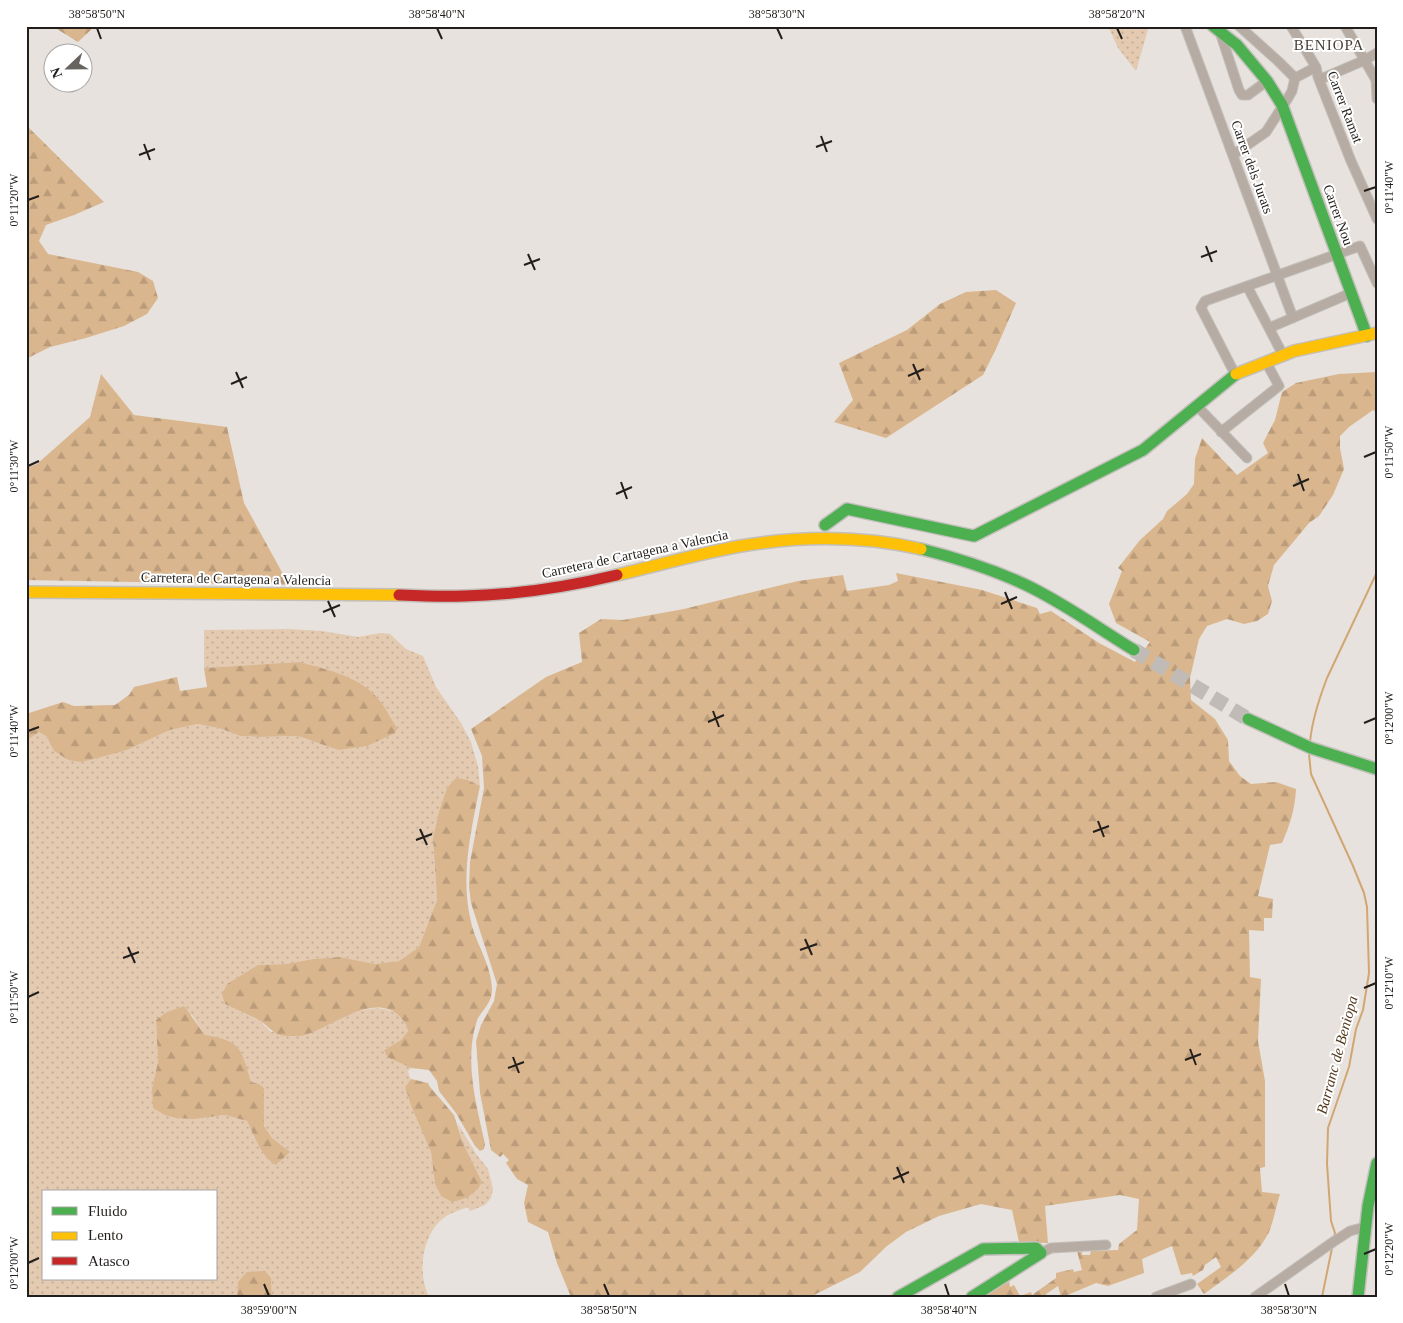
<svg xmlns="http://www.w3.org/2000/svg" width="1403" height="1323" font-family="Georgia,serif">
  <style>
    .green { fill: url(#green-dots); fill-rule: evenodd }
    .forest { fill: url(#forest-firs) }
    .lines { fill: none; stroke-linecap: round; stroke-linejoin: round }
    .stream { stroke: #d2a673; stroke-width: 2 }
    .highway-tunnel { stroke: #c0bbb6; stroke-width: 15; stroke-dasharray: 15 8; stroke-linecap: butt }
    .street-casing { stroke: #c3bfbb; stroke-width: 11 }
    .fast-casing { stroke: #c3bfbb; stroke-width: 14 }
    .slow-casing { stroke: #c3bfbb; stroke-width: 14 }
    .jam-casing { stroke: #c3bfbb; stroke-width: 14 }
    .street { stroke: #b6aca3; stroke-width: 9 }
    .fast { stroke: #4caf50; stroke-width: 11 }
    .slow { stroke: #ffc107; stroke-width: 11 }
    .jam { stroke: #c62828; stroke-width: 11 }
    .ticks { fill: none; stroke: #221e1b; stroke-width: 2 }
    .labels { text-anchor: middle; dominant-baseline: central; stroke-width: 4; stroke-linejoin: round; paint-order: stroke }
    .street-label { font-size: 14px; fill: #221e1b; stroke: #fff }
    .neighbourhood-label { font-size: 15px; letter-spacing: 1px; fill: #463f37; stroke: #fff }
    .water-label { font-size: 15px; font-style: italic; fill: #54391c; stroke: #fff }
    .neatline { fill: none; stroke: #221e1b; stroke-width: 2 }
    .ticks-label { font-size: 12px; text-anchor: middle; fill: #221e1b }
  </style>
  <defs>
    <pattern id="green-dots" width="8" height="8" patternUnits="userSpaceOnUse" patternTransform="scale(1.25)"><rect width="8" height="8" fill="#e3cab0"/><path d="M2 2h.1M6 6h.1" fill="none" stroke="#c2ad97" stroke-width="1.8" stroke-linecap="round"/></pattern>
    <pattern id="forest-firs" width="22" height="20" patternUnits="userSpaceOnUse" patternTransform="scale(1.25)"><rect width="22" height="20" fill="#dab68e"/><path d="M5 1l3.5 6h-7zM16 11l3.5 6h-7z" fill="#bb9c7a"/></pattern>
  </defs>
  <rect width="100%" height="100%" fill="#e7e2dd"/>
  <path class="green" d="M 1108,26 L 1149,26 L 1136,71 L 1118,48 Z
    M 288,629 L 322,631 L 358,637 L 380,633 L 390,634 L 406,649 L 423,656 L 436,687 L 461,723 L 471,742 L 478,766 L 480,786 L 468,780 L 447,788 L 439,811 L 433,838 L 437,900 L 419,947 L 399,961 L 375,964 L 340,957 L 313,959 L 286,964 L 258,965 L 225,1004 L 260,1021 L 271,1032 C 295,1027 319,1022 343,1016 C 357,1013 370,1006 384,1009 C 396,1011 405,1019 408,1031 L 401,1040 L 384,1050 L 387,1057 L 411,1068 L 408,1071 L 409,1076 L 411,1079 L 405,1087 L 411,1106 L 431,1152 L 435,1184 L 441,1196 L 482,1182 L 463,1143 L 458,1124 L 477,1155 L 488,1169 L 493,1189 L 491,1198 L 485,1205 L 470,1211 L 468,1207 C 457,1211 446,1214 438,1223 C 421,1242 418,1275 429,1297 L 272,1297 L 271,1278 L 238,1282 L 237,1297 L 26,1297 L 26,741 L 39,732 L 47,737 L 54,751 L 68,760 L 127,750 L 170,730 L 198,724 L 222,729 L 240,736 L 259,737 L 298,736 L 338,750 L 397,728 L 391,720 L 299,662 L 204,668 L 204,630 ZM 192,1015 L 205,1035 L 251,1082 L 259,1084 L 264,1110 L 264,1126 L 272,1138 L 289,1152 L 276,1165 L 263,1152 L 247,1121 L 225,1115 L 195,1119 L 152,1088 L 158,1062 L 156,1020 ZM 44,1192 L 216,1192 L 216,1279 L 44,1279 Z"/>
  <path class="forest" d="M 52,26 L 95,26 L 78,42 Z
    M 26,125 L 104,202 L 74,215 L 46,225 L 39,241 L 48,254 L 138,272 L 153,281 L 158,298 L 147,314 L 124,326 L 86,338 L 50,347 L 26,359 Z
    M 996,290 L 1016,303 L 996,349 L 983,375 L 886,438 L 834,422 L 853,400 L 839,363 L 907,330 L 940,304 L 966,292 Z
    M 1377,372 L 1377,413 L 1373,410 L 1349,427 L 1340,436 L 1340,448 L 1344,469 L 1333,495 L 1319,516 L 1309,523 L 1274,565 L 1268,586 L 1272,601 L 1268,614 L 1257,621 L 1244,624 L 1227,619 L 1207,626 L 1199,639 L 1190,678 L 1191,700 L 1215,719 L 1228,740 L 1229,761 L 1240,776 L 1251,784 L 1276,782 L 1296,789 C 1295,809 1290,825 1282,843 L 1270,845 L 1258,896 L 1273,899 L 1272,918 L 1264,918 L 1264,931 L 1249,930 L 1250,977 L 1261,979 L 1258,1041 L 1265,1081 L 1265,1167 L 1260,1168 L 1262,1192 L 1280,1194 C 1276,1206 1274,1220 1269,1232 C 1256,1259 1227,1277 1204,1294 L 1197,1284 L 1221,1267 L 1216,1257 L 1205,1265 L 1203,1270 L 1193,1276 L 1192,1273 L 1181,1275 L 1172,1246 L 1142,1259 L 1144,1273 L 1108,1286 L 1096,1283 L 1063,1297 L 1061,1297 L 1058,1286 L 1046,1294 L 1047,1297 L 977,1297 L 1009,1281 L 1010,1287 L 1014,1285 L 1020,1296 L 1031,1292 L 1032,1295 L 1056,1278 L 1056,1273 L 1073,1269 L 1074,1272 L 1082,1270 L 1077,1251 L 1082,1252 L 1082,1255 L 1090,1255 L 1091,1251 L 1118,1250 L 1119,1244 L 1137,1230 L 1139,1199 L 1120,1195 L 1045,1206 L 1048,1243 L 1019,1242 L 1012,1210 L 981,1204 L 939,1216 L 906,1232 L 887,1246 L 860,1272 L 810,1297 L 571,1297 L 557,1263 L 548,1232 L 528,1222 L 524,1203 L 528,1185 L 517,1179 L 506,1163 L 509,1160 L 503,1154 L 500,1157 L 491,1150 L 480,1093 L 476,1041 L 481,1025 L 494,1001 L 497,984 L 471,903 L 469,887 L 470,862 L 484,788 L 482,756 L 471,729 L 546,677 L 582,662 L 579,633 L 601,619 L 623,620 L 684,609 L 798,581 L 843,575 L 847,591 L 889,585 L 898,581 L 896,573 L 982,590 L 1037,608 L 1040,614 L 1051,611 L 1099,643 L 1135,662 L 1150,642 L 1116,623 L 1109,604 L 1122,571 L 1118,568 L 1140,540 L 1163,519 L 1167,511 L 1187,494 L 1194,484 L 1195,459 L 1202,438 L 1237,475 L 1268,453 L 1263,443 L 1275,420 L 1282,392 L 1296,383 L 1339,374 Z
    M 101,374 L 134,415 L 227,427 L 244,503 L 289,585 L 26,580 L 26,468 L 37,464 L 90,417 Z
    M 299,662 C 329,670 364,677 383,705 C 388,713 392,721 397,728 L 395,733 L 367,746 L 338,750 L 298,736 L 259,737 L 240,736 L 222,729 L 198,724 L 170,730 L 127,750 L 82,762 L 68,760 L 54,751 L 47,737 L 39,732 L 26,741 L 26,714 L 63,702 L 74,706 L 115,705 L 129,695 L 134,687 L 177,677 L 180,691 L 207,687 L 204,668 Z
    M 456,778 L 468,780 L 480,786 C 471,831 460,876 471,922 C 476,944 492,966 492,990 C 492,1003 482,1010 477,1020 C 476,1024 475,1028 474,1031 C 466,1069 477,1107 485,1144 L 484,1149 L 480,1151 L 475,1146 L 456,1113 L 439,1091 L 437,1081 L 429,1070 L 411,1068 L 387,1057 L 384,1050 L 401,1040 L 408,1031 C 406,1023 404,1021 398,1015 C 372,991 327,1031 301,1036 C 296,1036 290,1036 285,1036 C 273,1035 269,1026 260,1021 C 250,1015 236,1010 225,1004 L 222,994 L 227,984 L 258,965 L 286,964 L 313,959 L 340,957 L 375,964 L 399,961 L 419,947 L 437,900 L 433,838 L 439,811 L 447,788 Z
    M 184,1006 L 205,1035 C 242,1041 241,1049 251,1082 L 259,1084 L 264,1088 L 264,1126 L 272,1138 L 290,1152 L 276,1165 C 261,1157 255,1136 247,1121 L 225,1115 L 195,1119 L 176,1118 L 165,1115 L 153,1108 L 152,1088 L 158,1062 L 156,1020 L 167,1012 Z
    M 411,1079 L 428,1083 L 430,1087 L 454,1115 L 463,1143 L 482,1182 C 475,1195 466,1199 452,1202 L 441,1196 L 435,1184 L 431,1152 L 411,1106 L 405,1087 Z
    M 265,1271 L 271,1278 L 272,1297 L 237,1297 L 238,1282 L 247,1272 Z"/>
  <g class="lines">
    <path class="stream" d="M 1310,742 C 1312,720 1319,699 1327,678 L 1377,572
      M 1309,754 L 1311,774 L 1353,866 L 1364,893 L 1367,907 L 1369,973 L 1363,1010 L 1356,1029 L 1349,1067 L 1328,1128 L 1327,1164 L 1331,1221 L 1335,1233 L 1334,1238
      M 1322,1297 L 1332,1248"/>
    <path class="highway-tunnel" d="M 1134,650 L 1248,719"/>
    <g class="street-casing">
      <path id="street" d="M 1185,26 L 1293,318
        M 1239,26 L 1278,61 L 1295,78
        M 1291,26 L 1316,67 L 1318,77 L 1351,161 L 1377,219
        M 1345,26 L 1376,80 L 1377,99
        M 1220,32 L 1239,90 L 1242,95 L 1248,95 L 1267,81
        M 1318,77 L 1323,78 L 1365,60 L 1377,53
        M 1233,155 L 1266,132 L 1288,98 L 1292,91 L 1295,78 L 1316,67
        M 1247,286 L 1283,355
        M 1269,328 L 1351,293
        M 1235,374 L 1201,308 L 1205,301 L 1360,246 L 1377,283
        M 1197,406 L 1247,458
        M 1221,432 L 1279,386 L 1266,362
        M 1041,1253 L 1051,1248 L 1106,1245
        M 1156,1297 L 1191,1284
        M 1255,1297 L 1333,1242 L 1350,1231 L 1365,1227"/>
    </g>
    <g class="fast-casing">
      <path id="fast" d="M 1213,26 L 1237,45 L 1267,81 L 1282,105 L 1367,336
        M 825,525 L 847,509 L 974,536 L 1143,450 L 1236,374
        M 921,549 C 957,558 992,569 1026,585 C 1064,603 1098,628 1134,650
        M 1248,719 L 1311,748 L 1377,769
        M 898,1297 L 983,1249 L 1036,1248 L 1041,1253 L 972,1297
        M 1358,1297 L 1368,1206 L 1377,1163"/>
    </g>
    <g class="slow-casing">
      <path id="slow" d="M 1236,374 L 1294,351 L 1377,333
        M 617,575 C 660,565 703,552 747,545 C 804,536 864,536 921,549
        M 26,592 L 399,595"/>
    </g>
    <g class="jam-casing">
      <path id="jam" d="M 399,595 C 421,596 442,597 464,596 C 515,595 567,587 617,575"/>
    </g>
    <use href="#street" class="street"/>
    <use href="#fast" class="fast"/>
    <use href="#slow" class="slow"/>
    <use href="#jam" class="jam"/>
  </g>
  <path class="ticks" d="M 97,28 L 101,39M 437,28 L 442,39M 777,28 L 782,39M 1117,28 L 1122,39M 821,136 L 827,152M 144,144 L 150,160M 816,147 L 832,141M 139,155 L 155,149M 1364,191 L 1376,187M 28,200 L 39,196M 1206,246 L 1212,262M 528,254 L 535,270M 1201,257 L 1217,251M 524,265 L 540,259M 913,364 L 920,380M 236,372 L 243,388M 908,376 L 924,369M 231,384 L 247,377M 1364,457 L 1376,452M 28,466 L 39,461M 1298,474 L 1304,491M 621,482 L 627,499M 1293,486 L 1309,479M 616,494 L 632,487M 1005,592 L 1012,609M 328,601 L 335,617M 1001,604 L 1017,597M 323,612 L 340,605M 713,711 L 719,727M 708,722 L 724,715M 1364,723 L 1376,718M 28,731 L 39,727M 1098,821 L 1104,837M 420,829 L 427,845M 1093,832 L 1109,826M 416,840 L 432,834M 805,939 L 812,955M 128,947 L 135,963M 800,950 L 817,944M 123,958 L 139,952M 1364,988 L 1376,983M 28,997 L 39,992M 1190,1049 L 1196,1065M 513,1057 L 519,1073M 1185,1060 L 1201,1054M 508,1068 L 524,1062M 897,1167 L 904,1183M 893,1179 L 909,1172M 1364,1254 L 1376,1249M 28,1263 L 39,1258M 264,1284 L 269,1296M 604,1284 L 609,1296M 945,1284 L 949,1296M 1285,1284 L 1289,1296"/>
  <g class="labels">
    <g class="street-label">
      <text transform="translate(1345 107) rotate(69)">Carrer Ramat</text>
      <text transform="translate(1252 167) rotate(70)">Carrer dels Jurats</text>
      <text transform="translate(1338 215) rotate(70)">Carrer Nou</text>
      <text transform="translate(635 554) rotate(-12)">Carretera de Cartagena a Valencia</text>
      <text transform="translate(236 579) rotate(1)">Carretera de Cartagena a Valencia</text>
    </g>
    <g class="neighbourhood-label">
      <text x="1329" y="45">BENIOPA</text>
    </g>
    <g class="water-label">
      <text transform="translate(1337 1055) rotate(-75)">Barranc de Beniopa</text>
    </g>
  </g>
  <rect width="1403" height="1323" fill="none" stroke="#ffffff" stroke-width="55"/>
  <rect x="42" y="1190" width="175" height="90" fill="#ffffff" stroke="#a7a5a4"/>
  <rect x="52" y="1207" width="25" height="8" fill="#4caf50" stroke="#a7a5a4"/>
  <text x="88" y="1216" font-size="15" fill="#221e1b">Fluido</text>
  <rect x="52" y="1232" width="25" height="8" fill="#ffc107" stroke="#a7a5a4"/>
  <text x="88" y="1240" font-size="15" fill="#221e1b">Lento</text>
  <rect x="52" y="1257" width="25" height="8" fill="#c62828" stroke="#a7a5a4"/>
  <text x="88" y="1266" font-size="15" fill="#221e1b">Atasco</text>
  <g transform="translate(68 68) rotate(248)"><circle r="24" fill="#ffffff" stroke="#a7a5a4"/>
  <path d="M0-4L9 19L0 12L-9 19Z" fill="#67635f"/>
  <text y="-8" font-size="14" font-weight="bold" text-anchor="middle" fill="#221e1b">N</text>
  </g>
  <rect x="28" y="28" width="1348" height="1268" class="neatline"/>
  <g class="ticks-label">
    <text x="97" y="18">38°58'50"N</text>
    <text x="437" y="18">38°58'40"N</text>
    <text x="777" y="18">38°58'30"N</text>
    <text x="1117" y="18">38°58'20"N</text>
    <text transform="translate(1389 187) rotate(-90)" y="4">0°11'40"W</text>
    <text transform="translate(14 200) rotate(-90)" y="4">0°11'20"W</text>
    <text transform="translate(1389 452) rotate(-90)" y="4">0°11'50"W</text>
    <text transform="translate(14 466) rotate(-90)" y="4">0°11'30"W</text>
    <text transform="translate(1389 718) rotate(-90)" y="4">0°12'00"W</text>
    <text transform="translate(14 731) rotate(-90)" y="4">0°11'40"W</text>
    <text transform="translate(1389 983) rotate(-90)" y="4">0°12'10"W</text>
    <text transform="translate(14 997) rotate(-90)" y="4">0°11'50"W</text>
    <text transform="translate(1389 1249) rotate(-90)" y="4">0°12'20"W</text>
    <text transform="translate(14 1263) rotate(-90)" y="4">0°12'00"W</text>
    <text x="269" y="1314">38°59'00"N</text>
    <text x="609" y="1314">38°58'50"N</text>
    <text x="949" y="1314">38°58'40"N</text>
    <text x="1289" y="1314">38°58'30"N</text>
  </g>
</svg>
